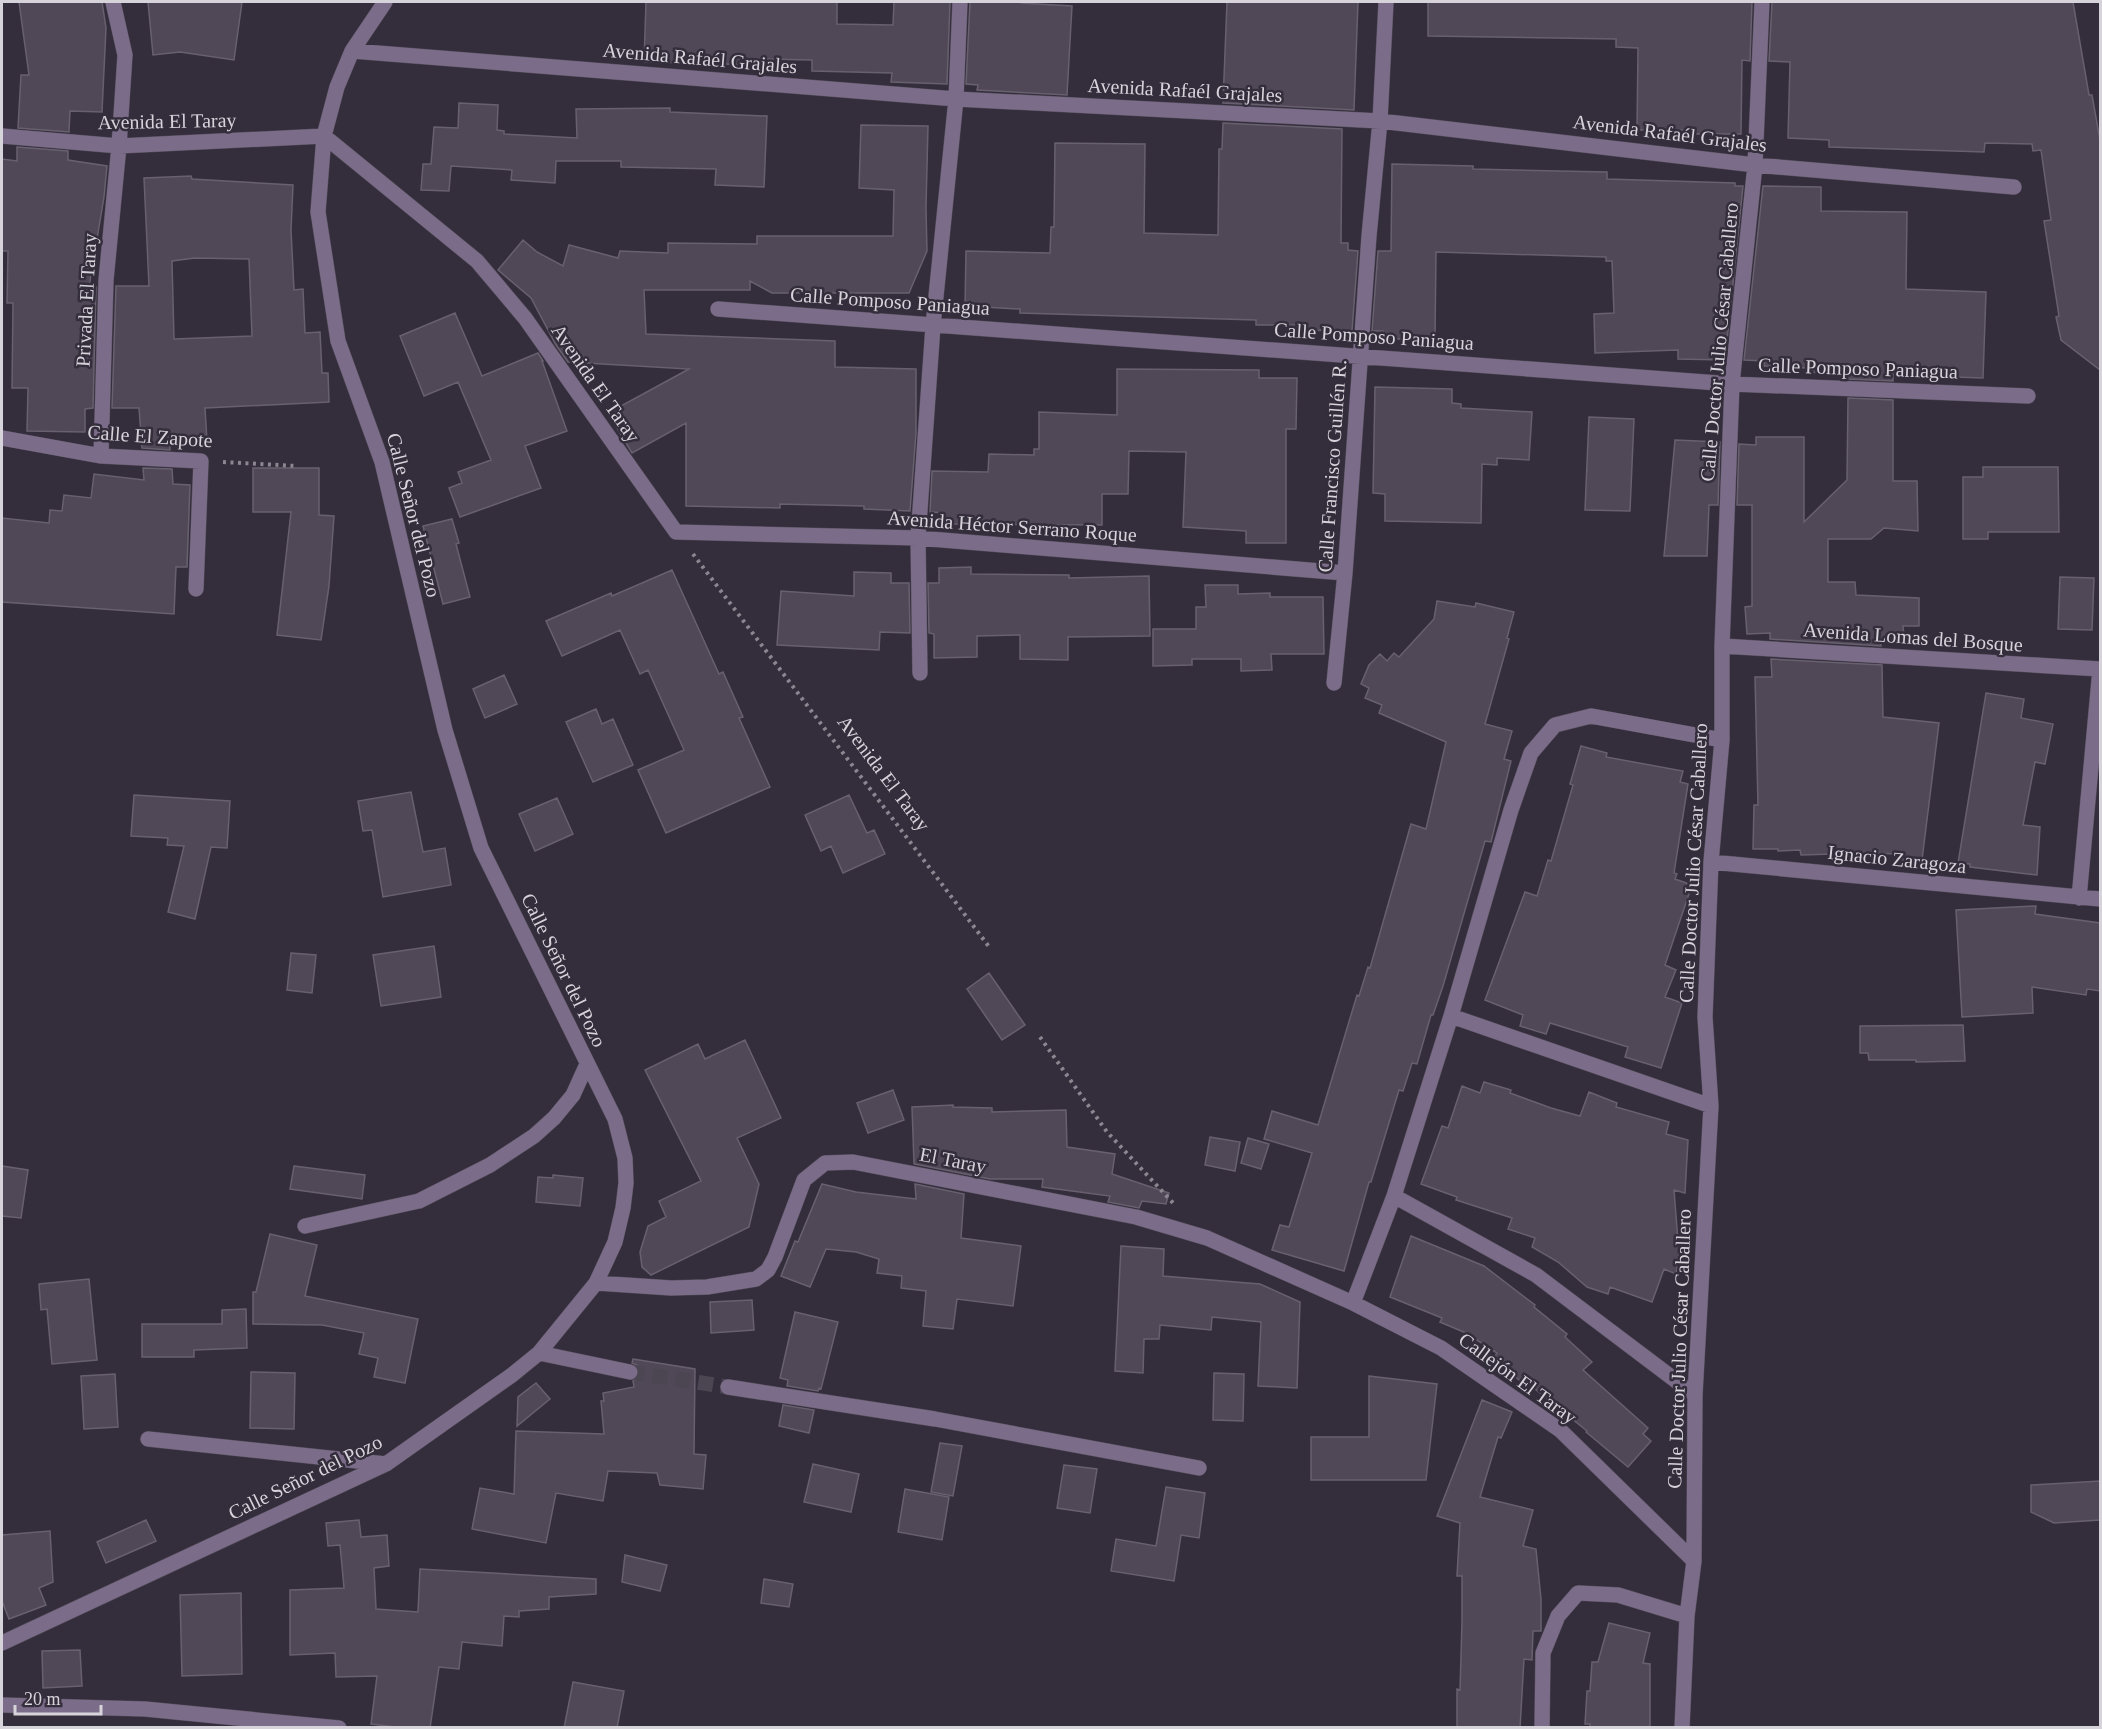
<svg xmlns="http://www.w3.org/2000/svg" width="2102" height="1729" font-family="Georgia,serif">
  <style>
    .building { fill: #504857; stroke: #68606f; stroke-width: 1.5; fill-rule: evenodd }
    .lines { fill: none; stroke-linecap: round; stroke-linejoin: round }
    .minor-tunnel { stroke: #4c4653; stroke-width: 15; stroke-dasharray: 15 8; stroke-linecap: butt }
    .minor-casing { stroke: #514b58; stroke-width: 16 }
    .path { stroke: #8b8690; stroke-width: 4; stroke-dasharray: 3 4.5; stroke-linecap: butt }
    .minor { stroke: #7b6c89; stroke-width: 15 }
    .labels { text-anchor: middle; dominant-baseline: central; stroke-width: 5; stroke-linejoin: round; paint-order: stroke }
    .street-label { font-size: 20px; fill: #d7d3db; stroke: #342d3b }
  </style>
  <rect width="100%" height="100%" fill="#342d3b"/>
  <path class="building" d="M 19,2 L 102,2 L 106,28 L 102,112 L 70,111 L 69,132 L 18,128 L 21,75 L 29,75 Z
    M 148,2 L 242,2 L 234,60 L 180,52 L 153,55 Z
    M 646,2 L 837,2 L 837,24 L 893,25 L 894,2 L 950,2 L 947,84 L 891,82 L 892,73 L 812,71 L 812,60 L 765,59 L 765,65 L 644,62 Z
    M 970,2 L 1021,2 L 1021,3 L 1072,6 L 1067,95 L 977,90 L 978,85 L 966,84 Z
    M 1227,2 L 1358,2 L 1354,110 L 1223,103 Z
    M 1428,2 L 1752,2 L 1750,61 L 1742,60 L 1741,134 L 1693,134 L 1693,130 L 1637,130 L 1638,48 L 1616,47 L 1616,39 L 1428,36 Z
    M 1772,2 L 2073,2 L 2089,95 L 2092,95 L 2100,140 L 2100,370 L 2061,340 L 2056,317 L 2059,316 L 2044,221 L 2051,220 L 2041,150 L 2033,151 L 2032,144 L 1985,143 L 1984,152 L 1829,147 L 1829,140 L 1788,138 L 1790,62 L 1769,61 Z
    M 459,103 L 498,105 L 497,130 L 504,131 L 504,134 L 577,138 L 576,109 L 670,108 L 670,112 L 767,116 L 764,187 L 715,185 L 716,169 L 621,167 L 621,161 L 556,161 L 555,183 L 511,180 L 512,170 L 451,166 L 449,191 L 421,190 L 423,164 L 431,164 L 434,127 L 458,128 Z
    M 1223,123 L 1342,129 L 1341,243 L 1348,243 L 1348,250 L 1358,251 L 1352,331 L 1297,330 L 1297,325 L 1256,325 L 1256,320 L 1020,313 L 1020,309 L 965,306 L 966,251 L 1050,253 L 1051,227 L 1054,227 L 1055,143 L 1145,144 L 1144,233 L 1218,235 L 1219,149 L 1222,149 Z
    M 861,125 L 928,126 L 926,208 L 927,251 L 909,293 L 772,293 L 750,281 L 750,290 L 644,290 L 646,334 L 835,341 L 835,367 L 916,369 L 916,433 L 910,511 L 864,509 L 864,506 L 780,504 L 780,508 L 686,506 L 686,423 L 632,453 L 608,413 L 689,369 L 568,362 L 556,345 L 531,298 L 498,270 L 523,240 L 537,252 L 563,266 L 569,245 L 618,258 L 620,251 L 668,253 L 668,243 L 757,244 L 757,236 L 893,236 L 894,190 L 859,188 Z
    M 17,147 L 68,151 L 68,160 L 107,166 L 104,197 L 89,287 L 96,287 L 93,408 L 85,409 L 85,432 L 27,431 L 28,388 L 12,388 L 13,303 L 7,303 L 8,251 L 2,251 L 2,159 L 17,161 Z
    M 1392,164 L 1473,166 L 1473,169 L 1607,172 L 1607,179 L 1735,183 L 1735,186 L 1743,186 L 1725,360 L 1678,359 L 1678,350 L 1595,353 L 1594,314 L 1614,313 L 1612,261 L 1606,261 L 1606,257 L 1436,252 L 1435,339 L 1383,339 L 1383,331 L 1372,331 L 1378,251 L 1391,251 Z
    M 191,176 L 192,179 L 293,185 L 291,230 L 294,290 L 303,289 L 305,333 L 320,332 L 322,373 L 328,373 L 329,402 L 205,408 L 207,441 L 170,443 L 170,450 L 142,448 L 139,408 L 112,408 L 116,286 L 149,286 L 144,178 ZM 195,258 L 249,259 L 252,336 L 174,339 L 172,261 Z
    M 1763,186 L 1821,187 L 1821,211 L 1907,212 L 1906,289 L 1986,292 L 1983,378 L 1893,375 L 1893,381 L 1848,379 L 1848,374 L 1807,372 L 1807,368 L 1764,366 L 1764,361 L 1744,360 Z
    M 455,313 L 482,376 L 538,353 L 543,361 L 542,361 L 567,431 L 525,446 L 541,488 L 460,517 L 449,488 L 462,483 L 458,472 L 491,460 L 458,382 L 424,396 L 400,336 Z
    M 1117,369 L 1259,370 L 1259,378 L 1297,378 L 1296,429 L 1286,429 L 1286,543 L 1246,543 L 1246,531 L 1183,527 L 1186,452 L 1129,451 L 1128,494 L 1102,494 L 1102,525 L 945,524 L 945,513 L 930,512 L 932,471 L 988,472 L 989,454 L 1034,455 L 1034,449 L 1039,449 L 1039,412 L 1117,415 Z
    M 1375,387 L 1452,389 L 1452,403 L 1461,404 L 1461,408 L 1532,412 L 1529,460 L 1497,458 L 1497,465 L 1482,464 L 1481,523 L 1385,521 L 1385,494 L 1373,493 Z
    M 1848,398 L 1893,400 L 1893,481 L 1917,481 L 1918,531 L 1884,528 L 1871,539 L 1828,539 L 1828,582 L 1855,582 L 1856,595 L 1919,598 L 1919,626 L 1903,626 L 1904,636 L 1886,636 L 1886,640 L 1881,640 L 1881,646 L 1770,639 L 1770,633 L 1747,634 L 1745,607 L 1752,606 L 1752,505 L 1737,505 L 1739,444 L 1756,445 L 1756,437 L 1804,437 L 1804,522 L 1847,480 Z
    M 1589,417 L 1634,419 L 1630,511 L 1585,510 Z
    M 1675,440 L 1720,442 L 1718,505 L 1709,505 L 1707,556 L 1664,556 Z
    M 1983,467 L 2058,467 L 2059,532 L 1988,532 L 1988,539 L 1963,539 L 1963,477 L 1983,477 Z
    M 143,468 L 172,469 L 173,484 L 190,485 L 187,567 L 176,567 L 174,614 L 2,602 L 2,518 L 49,523 L 50,510 L 62,511 L 64,495 L 91,498 L 94,474 L 144,480 Z
    M 253,468 L 319,468 L 319,515 L 334,516 L 329,586 L 321,640 L 277,635 L 291,512 L 253,512 Z
    M 452,519 L 459,543 L 456,544 L 470,597 L 443,604 L 423,526 Z
    M 971,567 L 971,574 L 1069,575 L 1069,578 L 1149,576 L 1150,636 L 1068,637 L 1068,660 L 1020,659 L 1020,635 L 977,636 L 977,657 L 934,658 L 934,634 L 929,633 L 928,583 L 939,583 L 939,568 Z
    M 672,570 L 719,674 L 723,672 L 743,717 L 739,718 L 770,787 L 666,833 L 638,770 L 684,750 L 648,670 L 640,674 L 620,630 L 562,656 L 546,621 L 611,593 L 612,596 Z
    M 854,572 L 891,573 L 891,583 L 909,583 L 910,633 L 880,632 L 879,650 L 777,645 L 781,591 L 854,596 Z
    M 2060,577 L 2094,578 L 2092,630 L 2058,629 Z
    M 1205,585 L 1238,585 L 1238,594 L 1270,593 L 1270,597 L 1323,597 L 1324,654 L 1271,654 L 1272,670 L 1241,671 L 1241,659 L 1192,659 L 1192,665 L 1153,666 L 1153,629 L 1196,629 L 1196,607 L 1206,607 Z
    M 1437,601 L 1475,607 L 1476,603 L 1514,612 L 1507,638 L 1509,639 L 1485,724 L 1512,731 L 1504,759 L 1511,761 L 1491,842 L 1485,841 L 1443,986 L 1433,1015 L 1431,1015 L 1417,1064 L 1412,1063 L 1403,1091 L 1399,1090 L 1371,1182 L 1369,1182 L 1344,1271 L 1272,1250 L 1280,1225 L 1289,1227 L 1312,1153 L 1264,1139 L 1272,1111 L 1318,1125 L 1357,995 L 1359,996 L 1368,967 L 1370,968 L 1411,824 L 1426,829 L 1446,742 L 1379,713 L 1382,705 L 1365,698 L 1369,688 L 1361,684 L 1369,665 L 1380,654 L 1387,661 L 1394,653 L 1399,657 L 1434,619 Z
    M 1771,659 L 1882,665 L 1883,717 L 1939,723 L 1922,860 L 1896,860 L 1896,854 L 1834,851 L 1834,854 L 1801,855 L 1800,850 L 1778,851 L 1778,849 L 1753,849 L 1754,805 L 1758,805 L 1755,677 L 1772,677 Z
    M 504,675 L 517,704 L 485,718 L 473,689 Z
    M 1986,693 L 2024,699 L 2021,718 L 2053,724 L 2045,764 L 2035,762 L 2023,825 L 2040,827 L 2037,875 L 1970,867 L 1970,864 L 1958,863 Z
    M 596,709 L 602,724 L 613,719 L 633,765 L 593,782 L 566,722 Z
    M 1581,746 L 1607,753 L 1606,757 L 1683,771 L 1680,782 L 1688,784 L 1674,873 L 1677,874 L 1675,879 L 1692,885 L 1665,965 L 1676,970 L 1665,997 L 1682,1003 L 1661,1068 L 1625,1057 L 1628,1047 L 1550,1023 L 1546,1034 L 1520,1026 L 1523,1015 L 1485,1000 L 1525,892 L 1537,896 L 1548,860 L 1551,861 L 1573,785 L 1570,784 Z
    M 411,792 L 423,852 L 445,848 L 451,885 L 383,897 L 372,830 L 363,831 L 358,801 Z
    M 134,795 L 230,801 L 227,848 L 211,847 L 195,919 L 168,912 L 184,846 L 167,845 L 168,838 L 131,836 Z
    M 849,795 L 867,833 L 874,830 L 885,854 L 843,873 L 831,846 L 821,851 L 805,815 Z
    M 557,798 L 573,834 L 535,851 L 519,814 Z
    M 2036,906 L 2035,914 L 2100,923 L 2100,991 L 2087,989 L 2086,995 L 2032,987 L 2033,1013 L 1962,1017 L 1956,910 Z
    M 434,946 L 441,997 L 381,1006 L 373,955 Z
    M 291,953 L 316,955 L 312,993 L 287,990 Z
    M 989,973 L 1025,1025 L 1002,1040 L 967,989 Z
    M 1963,1025 L 1965,1061 L 1916,1062 L 1916,1060 L 1869,1060 L 1868,1053 L 1860,1053 L 1860,1026 Z
    M 745,1040 L 781,1118 L 737,1138 L 759,1184 L 749,1227 L 651,1275 L 642,1267 L 640,1252 L 648,1226 L 666,1217 L 659,1201 L 701,1181 L 645,1070 L 698,1044 L 705,1059 Z
    M 1484,1082 L 1511,1090 L 1510,1093 L 1551,1108 L 1580,1116 L 1589,1092 L 1617,1103 L 1616,1107 L 1669,1122 L 1666,1134 L 1688,1140 L 1685,1193 L 1674,1190 L 1678,1241 L 1681,1242 L 1676,1274 L 1664,1269 L 1652,1302 L 1610,1287 L 1608,1294 L 1587,1287 L 1558,1262 L 1532,1247 L 1535,1238 L 1508,1229 L 1512,1218 L 1456,1200 L 1457,1197 L 1421,1184 L 1442,1126 L 1448,1128 L 1462,1086 L 1480,1093 Z
    M 893,1090 L 904,1120 L 868,1133 L 857,1103 Z
    M 953,1105 L 953,1107 L 992,1108 L 992,1112 L 1066,1110 L 1067,1147 L 1115,1154 L 1112,1174 L 1169,1193 L 1166,1204 L 1142,1201 L 1139,1208 L 1108,1202 L 1110,1196 L 1042,1187 L 1043,1179 L 990,1179 L 914,1164 L 912,1107 Z
    M 1210,1137 L 1240,1142 L 1235,1171 L 1205,1165 Z
    M 1248,1138 L 1269,1144 L 1261,1169 L 1241,1163 Z
    M 2,1166 L 28,1170 L 21,1218 L 2,1216 Z
    M 294,1166 L 365,1175 L 362,1199 L 290,1189 Z
    M 553,1175 L 583,1178 L 580,1206 L 536,1202 L 538,1177 L 553,1178 Z
    M 822,1184 L 856,1192 L 916,1199 L 915,1184 L 964,1194 L 961,1238 L 1021,1246 L 1013,1306 L 957,1299 L 953,1329 L 923,1326 L 926,1291 L 901,1288 L 902,1276 L 877,1273 L 879,1259 L 856,1252 L 826,1249 L 810,1287 L 781,1276 L 795,1241 L 798,1242 Z
    M 270,1234 L 317,1245 L 305,1296 L 418,1319 L 405,1383 L 374,1377 L 378,1358 L 359,1354 L 364,1333 L 322,1325 L 253,1324 L 253,1292 L 256,1292 Z
    M 1411,1236 L 1484,1266 L 1535,1305 L 1534,1307 L 1567,1334 L 1565,1337 L 1592,1362 L 1583,1370 L 1648,1428 L 1643,1434 L 1651,1441 L 1628,1467 L 1586,1432 L 1587,1431 L 1524,1380 L 1523,1383 L 1493,1359 L 1497,1353 L 1466,1333 L 1440,1322 L 1442,1318 L 1390,1297 Z
    M 1121,1246 L 1164,1249 L 1163,1276 L 1260,1284 L 1300,1302 L 1297,1388 L 1258,1386 L 1261,1322 L 1212,1317 L 1211,1330 L 1160,1325 L 1159,1339 L 1144,1339 L 1143,1373 L 1115,1371 Z
    M 89,1279 L 97,1360 L 52,1364 L 47,1309 L 41,1310 L 39,1284 Z
    M 752,1300 L 754,1330 L 711,1333 L 710,1302 Z
    M 246,1309 L 247,1348 L 194,1350 L 194,1357 L 142,1357 L 142,1324 L 222,1324 L 222,1310 Z
    M 795,1312 L 838,1322 L 821,1389 L 819,1388 L 818,1391 L 787,1386 L 788,1380 L 780,1378 Z
    M 633,1359 L 695,1369 L 694,1454 L 706,1455 L 703,1489 L 660,1485 L 657,1473 L 608,1471 L 603,1501 L 556,1493 L 546,1543 L 472,1529 L 480,1488 L 514,1494 L 516,1431 L 604,1434 L 601,1401 L 604,1401 L 603,1393 L 634,1387 L 633,1381 L 638,1378 L 640,1373 L 637,1365 L 632,1363 Z
    M 251,1372 L 295,1373 L 294,1429 L 250,1428 Z
    M 1214,1373 L 1244,1374 L 1243,1421 L 1213,1420 Z
    M 115,1374 L 118,1427 L 84,1429 L 81,1376 Z
    M 1369,1376 L 1437,1384 L 1426,1480 L 1311,1480 L 1311,1437 L 1369,1437 Z
    M 536,1383 L 550,1399 L 517,1426 L 518,1397 Z
    M 1482,1400 L 1512,1412 L 1501,1438 L 1498,1437 L 1480,1497 L 1533,1510 L 1523,1546 L 1536,1549 L 1541,1599 L 1541,1631 L 1533,1631 L 1532,1660 L 1524,1659 L 1520,1728 L 1457,1728 L 1457,1689 L 1460,1690 L 1462,1621 L 1462,1576 L 1457,1576 L 1460,1523 L 1437,1516 Z
    M 783,1405 L 814,1410 L 809,1433 L 779,1426 Z
    M 940,1443 L 962,1446 L 953,1496 L 931,1492 Z
    M 813,1464 L 859,1474 L 851,1512 L 804,1502 Z
    M 1064,1465 L 1097,1469 L 1090,1513 L 1057,1508 Z
    M 2100,1481 L 2100,1520 L 2054,1523 L 2031,1512 L 2031,1485 Z
    M 1166,1487 L 1205,1493 L 1199,1538 L 1181,1535 L 1174,1581 L 1111,1571 L 1116,1539 L 1156,1546 Z
    M 905,1489 L 949,1497 L 942,1540 L 898,1532 Z
    M 146,1520 L 156,1541 L 106,1563 L 97,1542 Z
    M 359,1520 L 361,1537 L 387,1535 L 389,1566 L 374,1568 L 376,1609 L 418,1612 L 420,1569 L 596,1579 L 596,1594 L 549,1597 L 549,1609 L 519,1611 L 519,1617 L 504,1616 L 502,1646 L 462,1642 L 459,1669 L 439,1667 L 430,1728 L 404,1728 L 371,1724 L 377,1676 L 336,1677 L 335,1653 L 290,1655 L 290,1590 L 344,1588 L 340,1545 L 328,1546 L 326,1523 Z
    M 50,1531 L 53,1582 L 39,1588 L 46,1605 L 9,1619 L 2,1601 L 2,1535 Z
    M 625,1555 L 667,1565 L 660,1591 L 622,1582 Z
    M 764,1579 L 793,1584 L 789,1607 L 761,1603 Z
    M 241,1593 L 242,1674 L 182,1676 L 180,1595 Z
    M 1609,1623 L 1650,1633 L 1643,1663 L 1650,1664 L 1650,1728 L 1590,1728 L 1590,1724 L 1585,1724 L 1587,1691 L 1590,1691 L 1592,1662 L 1598,1662 Z
    M 80,1650 L 82,1686 L 43,1688 L 42,1651 Z
    M 573,1682 L 624,1691 L 617,1728 L 564,1728 Z"/>
  <g class="lines">
    <path class="minor-tunnel" d="M 630,1372 L 728,1387"/>
    <g class="minor-casing">
      <path id="minor" d="M 352,51 L 956,99 L 1380,121 L 1755,165 L 2014,187
        M 2,136 L 119,146 L 324,136 L 477,261 L 525,318 L 676,532 L 918,538 L 1345,573
        M 718,309 L 1732,384 L 2028,396
        M 2,438 L 101,456 L 201,461 L 196,589
        M 101,456 L 106,280 L 119,146 L 125,55 L 113,2
        M 1722,646 L 2100,669
        M 920,673 L 918,538 L 933,326 L 956,99 L 960,2
        M 1334,683 L 1345,573 L 1369,236 L 1380,121 L 1386,2
        M 1711,862 L 2100,899
        M 2079,898 L 2100,669
        M 1451,1016 L 1711,1106
        M 1394,1196 L 1536,1275 L 1695,1395
        M 305,1226 L 419,1201 L 490,1165 L 534,1136 L 554,1118 L 573,1095 L 587,1064
        M 596,1283 L 671,1288 L 707,1287 L 756,1279 L 768,1270 L 775,1257 L 804,1180 L 825,1163 L 853,1162 L 1136,1217 L 1207,1238 L 1353,1303 L 1441,1348 L 1560,1430 L 1694,1561
        M 1353,1303 L 1394,1196 L 1451,1016 L 1511,810 L 1531,753 L 1555,725 L 1591,716 L 1722,740
        M 539,1353 L 630,1372
        M 728,1387 L 935,1419 L 1199,1468
        M 148,1439 L 386,1464
        M 2,1643 L 386,1464 L 512,1375 L 539,1353 L 596,1283 L 615,1242 L 623,1208 L 626,1183 L 625,1158 L 615,1119 L 481,848 L 445,730 L 382,462 L 338,341 L 318,212 L 324,136 L 337,87 L 352,51 L 385,2
        M 2,1705 L 145,1709 L 339,1728
        M 1542,1728 L 1543,1653 L 1558,1616 L 1578,1593 L 1618,1595 L 1687,1616
        M 1682,1728 L 1687,1616 L 1694,1561 L 1695,1395 L 1711,1106 L 1705,1017 L 1711,862 L 1722,740 L 1722,646 L 1732,384 L 1755,165 L 1762,2"/>
    </g>
    <path class="path" d="M 223,462 L 297,466
      M 693,554 L 990,948
      M 1040,1037 L 1107,1132 L 1175,1205"/>
    <use href="#minor" class="minor"/>
  </g>
  <g class="labels">
    <g class="street-label">
      <text transform="translate(700 58) rotate(5)">Avenida Rafaél Grajales</text>
      <text transform="translate(1185 90) rotate(3)">Avenida Rafaél Grajales</text>
      <text transform="translate(167 121) rotate(-1)">Avenida El Taray</text>
      <text transform="translate(1670 133) rotate(7)">Avenida Rafaél Grajales</text>
      <text transform="translate(86 300) rotate(-87)">Privada El Taray</text>
      <text transform="translate(890 301) rotate(4)">Calle Pomposo Paniagua</text>
      <text transform="translate(1374 336) rotate(4)">Calle Pomposo Paniagua</text>
      <text transform="translate(1719 342) rotate(-85)">Calle Doctor Julio César Caballero</text>
      <text transform="translate(1858 368) rotate(2)">Calle Pomposo Paniagua</text>
      <text transform="translate(596 383) rotate(55)">Avenida El Taray</text>
      <text transform="translate(150 436) rotate(4)">Calle El Zapote</text>
      <text transform="translate(1332 466) rotate(-86)">Calle Francisco Guillén R.</text>
      <text transform="translate(414 515) rotate(76)">Calle Señor del Pozo</text>
      <text transform="translate(1012 526) rotate(4)">Avenida Héctor Serrano Roque</text>
      <text transform="translate(1913 637) rotate(4)">Avenida Lomas del Bosque</text>
      <text transform="translate(884 773) rotate(53)">Avenida El Taray</text>
      <text transform="translate(1897 859) rotate(6)">Ignacio Zaragoza</text>
      <text transform="translate(1693 863) rotate(-87)">Calle Doctor Julio César Caballero</text>
      <text transform="translate(564 970) rotate(64)">Calle Señor del Pozo</text>
      <text transform="translate(953 1160) rotate(11)">El Taray</text>
      <text transform="translate(1679 1349) rotate(-88)">Calle Doctor Julio César Caballero</text>
      <text transform="translate(1518 1378) rotate(36)">Callejón El Taray</text>
      <text transform="translate(305 1477) rotate(-26)">Calle Señor del Pozo</text>
    </g>
  </g>
  <rect width="2102" height="1729" fill="none" stroke="#d7d3db" stroke-width="6"/>
  <path d="M15 1705v9h86v-9" fill="none" stroke="#d7d3db" stroke-width="3"/>
  <text x="24" y="1705" font-size="18" fill="#d7d3db" stroke="#342d3b" stroke-width="4.5" paint-order="stroke">20 m</text>
</svg>
